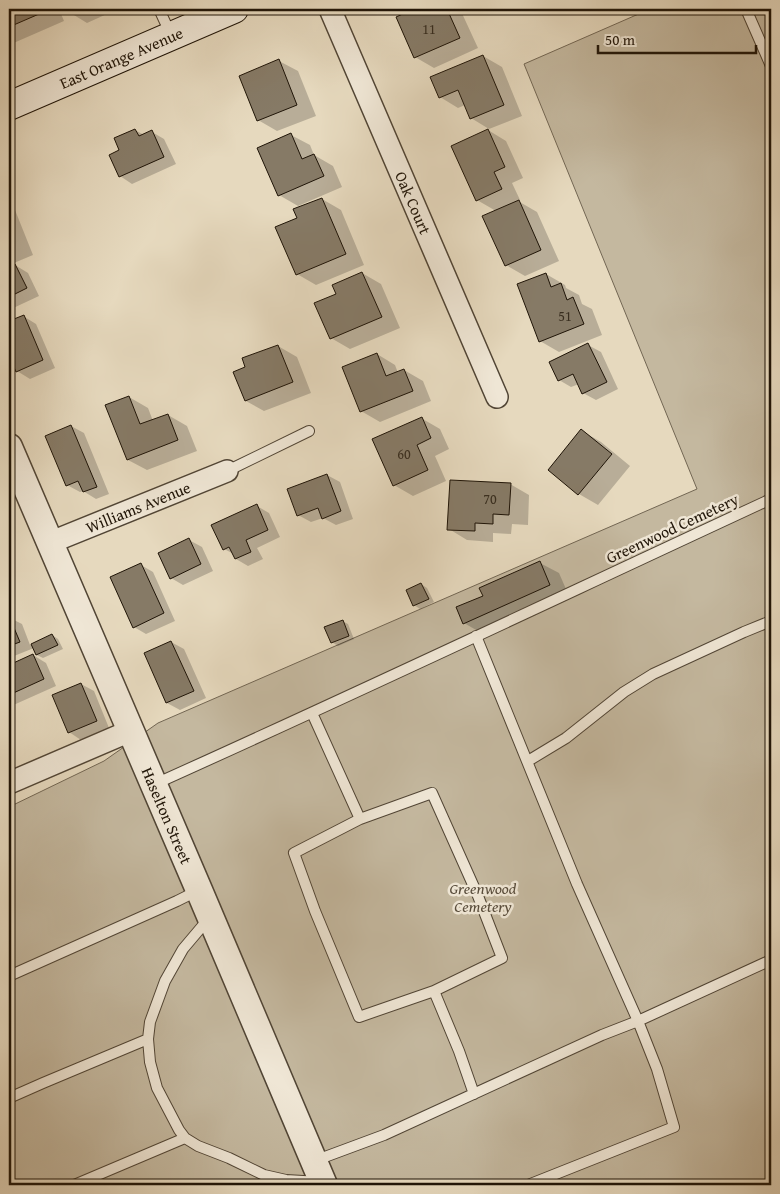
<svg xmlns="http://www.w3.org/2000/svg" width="780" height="1194" font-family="'Gentium Book Plus',serif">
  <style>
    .green { fill: #c4b89f; stroke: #726653 }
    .shadow { fill: #0003 }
    .building { fill: #867a66; stroke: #1f1407 }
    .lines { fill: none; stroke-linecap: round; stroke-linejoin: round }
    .service-casing { stroke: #514535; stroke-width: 12 }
    .minor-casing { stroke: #514535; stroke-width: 24 }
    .tertiary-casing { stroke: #514535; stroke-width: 29 }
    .secondary-casing { stroke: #1f1407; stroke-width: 30 }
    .service { stroke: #efe6d5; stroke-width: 10 }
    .minor { stroke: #efe6d5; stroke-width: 21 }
    .tertiary { stroke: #efe6d5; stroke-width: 26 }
    .secondary { stroke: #efe6d5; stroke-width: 28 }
    .labels { text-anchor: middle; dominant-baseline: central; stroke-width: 5; stroke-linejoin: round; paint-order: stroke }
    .number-label { font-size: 14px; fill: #392e1f }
    .street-label { font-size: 16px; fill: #1f1407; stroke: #efe6d5 }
    .park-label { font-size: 16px; font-style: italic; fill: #594d3c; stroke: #efe6d5 }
  </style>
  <rect width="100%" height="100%" fill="#e6d9be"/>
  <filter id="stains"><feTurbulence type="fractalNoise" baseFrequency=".004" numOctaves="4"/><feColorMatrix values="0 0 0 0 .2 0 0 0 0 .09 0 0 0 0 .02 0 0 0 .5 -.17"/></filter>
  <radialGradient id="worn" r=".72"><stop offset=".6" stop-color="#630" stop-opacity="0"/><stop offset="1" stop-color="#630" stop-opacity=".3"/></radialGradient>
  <path class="green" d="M 650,9 L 771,9 L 771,1177 L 751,1185 L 9,1185 L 9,807 L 104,761 L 158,723 L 697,489 L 524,64 Z"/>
  <path class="shadow" d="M 9,9 L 59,9 L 64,21 L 9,45 Z
    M 67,9 L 118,9 L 87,23 L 69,12 Z
    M 416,9 L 460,9 L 478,48 L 434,68 L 415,57 Z
    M 483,56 L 502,67 L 522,116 L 489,129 L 471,118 L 465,105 L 458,108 L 440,97 Z
    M 279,61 L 298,71 L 316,116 L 277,131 L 258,120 Z
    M 135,130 L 144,135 L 152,132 L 164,139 L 176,164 L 132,184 L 120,176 Z
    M 488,130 L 506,141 L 523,178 L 512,183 L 520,200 L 518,201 L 537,212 L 559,261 L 525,276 L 506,265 L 496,211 L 477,200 Z
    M 291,135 L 310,145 L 314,155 L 333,166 L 342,187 L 298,206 L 279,195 Z
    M 322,199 L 341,210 L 364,265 L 316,285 L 297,274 L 298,219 Z
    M 9,202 L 13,205 L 33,255 L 9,265 Z
    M 15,265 L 28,273 L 39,296 L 9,310 L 9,268 Z
    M 362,273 L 381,284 L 400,328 L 350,349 L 331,338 L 337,294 Z
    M 546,274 L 565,285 L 566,288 L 579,295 L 582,304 L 592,309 L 602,335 L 559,352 L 540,341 Z
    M 23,316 L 36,324 L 55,368 L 30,379 L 17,371 L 9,352 L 9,323 Z
    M 588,345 L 601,352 L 618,389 L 596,400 L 583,393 L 579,384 L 571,387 L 559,380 Z
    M 278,346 L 297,357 L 311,393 L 264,411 L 246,401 L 247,368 Z
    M 377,354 L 395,365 L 398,373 L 404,370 L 423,381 L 431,401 L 380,422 L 361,411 Z
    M 129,397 L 148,408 L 153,421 L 168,415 L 187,426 L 197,451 L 147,470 L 128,460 Z
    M 421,418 L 440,429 L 449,449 L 435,456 L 446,481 L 413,496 L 394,485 Z
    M 71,426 L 84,433 L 109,494 L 96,499 L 83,491 L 80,492 L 67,485 Z
    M 582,431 L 601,442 L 630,466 L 598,505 L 579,494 Z
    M 327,475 L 340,482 L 353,519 L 336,525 L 323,518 L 311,522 L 298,515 Z
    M 510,484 L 529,495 L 528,525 L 512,524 L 511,534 L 493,533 L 493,542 L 467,540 L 449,529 Z
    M 257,506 L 269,513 L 280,537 L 257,548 L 263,559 L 248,566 L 236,559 L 234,554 L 224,549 Z
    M 189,540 L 202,547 L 213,571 L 183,585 L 171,578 Z
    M 540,563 L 559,573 L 569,596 L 483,634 L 464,623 L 484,596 Z
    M 141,565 L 153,572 L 175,621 L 146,634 L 134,627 Z
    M 421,584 L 427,588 L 434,602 L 420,609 L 414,605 Z
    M 9,614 L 10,618 L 22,624 L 30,645 L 52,635 L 58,639 L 63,649 L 43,658 L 37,655 L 34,648 L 9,658 Z
    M 342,621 L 348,624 L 354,639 L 338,646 L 332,642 Z
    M 171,642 L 184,649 L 206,698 L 180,710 L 167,703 L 145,654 Z
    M 33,655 L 46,663 L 56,686 L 9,707 L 9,666 Z
    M 81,684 L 94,691 L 109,728 L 81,740 L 69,732 Z"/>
  <path class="building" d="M 9,9 L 46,9 L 46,11 L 9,27 Z
    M 414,9 L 447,9 L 460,38 L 414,58 L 396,17 Z
    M 483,55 L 504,105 L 470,119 L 458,90 L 439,98 L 430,77 Z
    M 279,59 L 297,105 L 257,121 L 239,76 Z
    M 135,129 L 139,136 L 152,130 L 164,157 L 119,177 L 109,155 L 119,150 L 114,138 Z
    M 488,129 L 505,167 L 494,172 L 502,189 L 476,201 L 451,146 Z
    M 291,133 L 302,159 L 314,154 L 324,176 L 278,196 L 257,148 Z
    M 322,198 L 346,254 L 296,275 L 275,227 L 297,218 L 293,209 Z
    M 519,200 L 541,250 L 505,266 L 482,216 Z
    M 15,264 L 27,288 L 9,297 L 9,267 Z
    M 362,272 L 382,317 L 330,339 L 314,303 L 336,294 L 332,285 Z
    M 546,273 L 551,287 L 561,283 L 567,300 L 573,297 L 584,324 L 539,342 L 517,284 Z
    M 24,315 L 43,360 L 16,372 L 9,355 L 9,321 Z
    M 588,343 L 607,382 L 582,394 L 573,374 L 558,381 L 549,362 Z
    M 278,345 L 293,382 L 245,401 L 233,372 L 245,367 L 242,358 Z
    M 377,353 L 386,376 L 404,369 L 413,391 L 360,412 L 342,367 Z
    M 129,396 L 140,424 L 168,414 L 178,440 L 127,460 L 105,405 Z
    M 422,417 L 431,438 L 417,445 L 428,470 L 393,486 L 372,439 Z
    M 71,425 L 97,487 L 83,492 L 78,481 L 66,486 L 45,436 Z
    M 581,429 L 612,454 L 578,495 L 548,470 Z
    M 327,474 L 341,511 L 322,519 L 318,508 L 297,516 L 287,489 Z
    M 450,480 L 511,483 L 509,515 L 493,514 L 493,524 L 475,523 L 475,531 L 447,530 Z
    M 257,504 L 268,530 L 246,540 L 251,552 L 235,559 L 229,547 L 223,550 L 211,525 Z
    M 189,538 L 201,564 L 170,579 L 158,553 Z
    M 540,561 L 550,585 L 463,624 L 456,607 L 483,596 L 479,588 Z
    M 141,563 L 164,613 L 133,628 L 110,577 Z
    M 421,583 L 429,599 L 413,606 L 406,590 Z
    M 9,616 L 20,642 L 9,646 Z
    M 343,620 L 349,636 L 331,643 L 324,627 Z
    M 52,634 L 58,645 L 36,655 L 31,644 Z
    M 171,641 L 194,691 L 166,703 L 144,653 Z
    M 33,654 L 44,679 L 9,695 L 9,665 Z
    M 81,683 L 97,721 L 68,733 L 52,695 Z"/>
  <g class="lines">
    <g class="service-casing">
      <path id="service" d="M 159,9 L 171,35
        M 746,9 L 771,66
        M 227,471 L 309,431
        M 476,636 L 577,884 L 638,1021 L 657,1069 L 674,1127 L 528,1185
        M 312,713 L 360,819
        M 528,761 L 566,738 L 624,692 L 653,674 L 744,632 L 771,621
        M 155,784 C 362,691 566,594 771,499
        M 432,793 L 478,896 L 502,958 L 434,991 L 359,1017 L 315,911 L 294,853 L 360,819 Z
        M 210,917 L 183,949 L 165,981 L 150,1022 L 148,1039 L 150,1062 L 157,1088 L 179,1130 L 185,1138 L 198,1146 L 229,1158 L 264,1175 L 286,1180 L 320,1182
        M 9,976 L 177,901 L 199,890
        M 434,991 L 459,1051 L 474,1094
        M 9,1098 L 43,1083 L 148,1039
        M 314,1161 L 384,1135 L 602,1035 L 638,1021 L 771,960
        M 74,1185 L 185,1138"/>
    </g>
    <g class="minor-casing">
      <g id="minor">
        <path id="s1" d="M 330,9 L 497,397"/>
        <path id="s2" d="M 49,543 L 227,471"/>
        <path d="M 9,783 L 130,731"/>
      </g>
    </g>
    <g class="tertiary-casing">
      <g id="tertiary">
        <path id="s3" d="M 9,447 L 199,890 L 324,1185"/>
      </g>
    </g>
    <g class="secondary-casing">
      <g id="secondary">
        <path id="s4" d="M 9,106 L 234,9"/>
      </g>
    </g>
    <use href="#service" class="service"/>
    <use href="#minor" class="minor"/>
    <use href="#tertiary" class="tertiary"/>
    <use href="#secondary" class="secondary"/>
  </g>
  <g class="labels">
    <g class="number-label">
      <text x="429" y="29">11</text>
      <text x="565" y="316">51</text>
      <text x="404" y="454">60</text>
      <text x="490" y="499">70</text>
    </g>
    <g class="street-label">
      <text stroke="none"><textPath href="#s4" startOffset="122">East Orange Avenue</textPath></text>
      <text stroke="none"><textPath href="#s1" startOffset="211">Oak Court</textPath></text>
      <text stroke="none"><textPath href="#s2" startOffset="96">Williams Avenue</textPath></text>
      <text transform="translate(672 528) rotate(-25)">Greenwood Cemetery</text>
      <text stroke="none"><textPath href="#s3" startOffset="401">Haselton Street</textPath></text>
    </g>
    <g class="park-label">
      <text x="483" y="888">Greenwood<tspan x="483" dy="18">Cemetery</tspan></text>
    </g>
  </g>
  <rect width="780" height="1194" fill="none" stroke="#e6d9be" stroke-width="30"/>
  <rect x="10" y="10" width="760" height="1174" fill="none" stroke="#1f1407" stroke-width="2.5"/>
  <rect x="15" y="15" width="750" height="1164" fill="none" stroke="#1f1407"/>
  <path d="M598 45v8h158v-8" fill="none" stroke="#1f1407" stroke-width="2.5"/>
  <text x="605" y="45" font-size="15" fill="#1f1407" stroke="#efe6d5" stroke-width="4" paint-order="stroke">50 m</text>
  <rect width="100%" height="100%" filter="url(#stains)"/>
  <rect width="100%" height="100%" fill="url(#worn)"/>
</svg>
